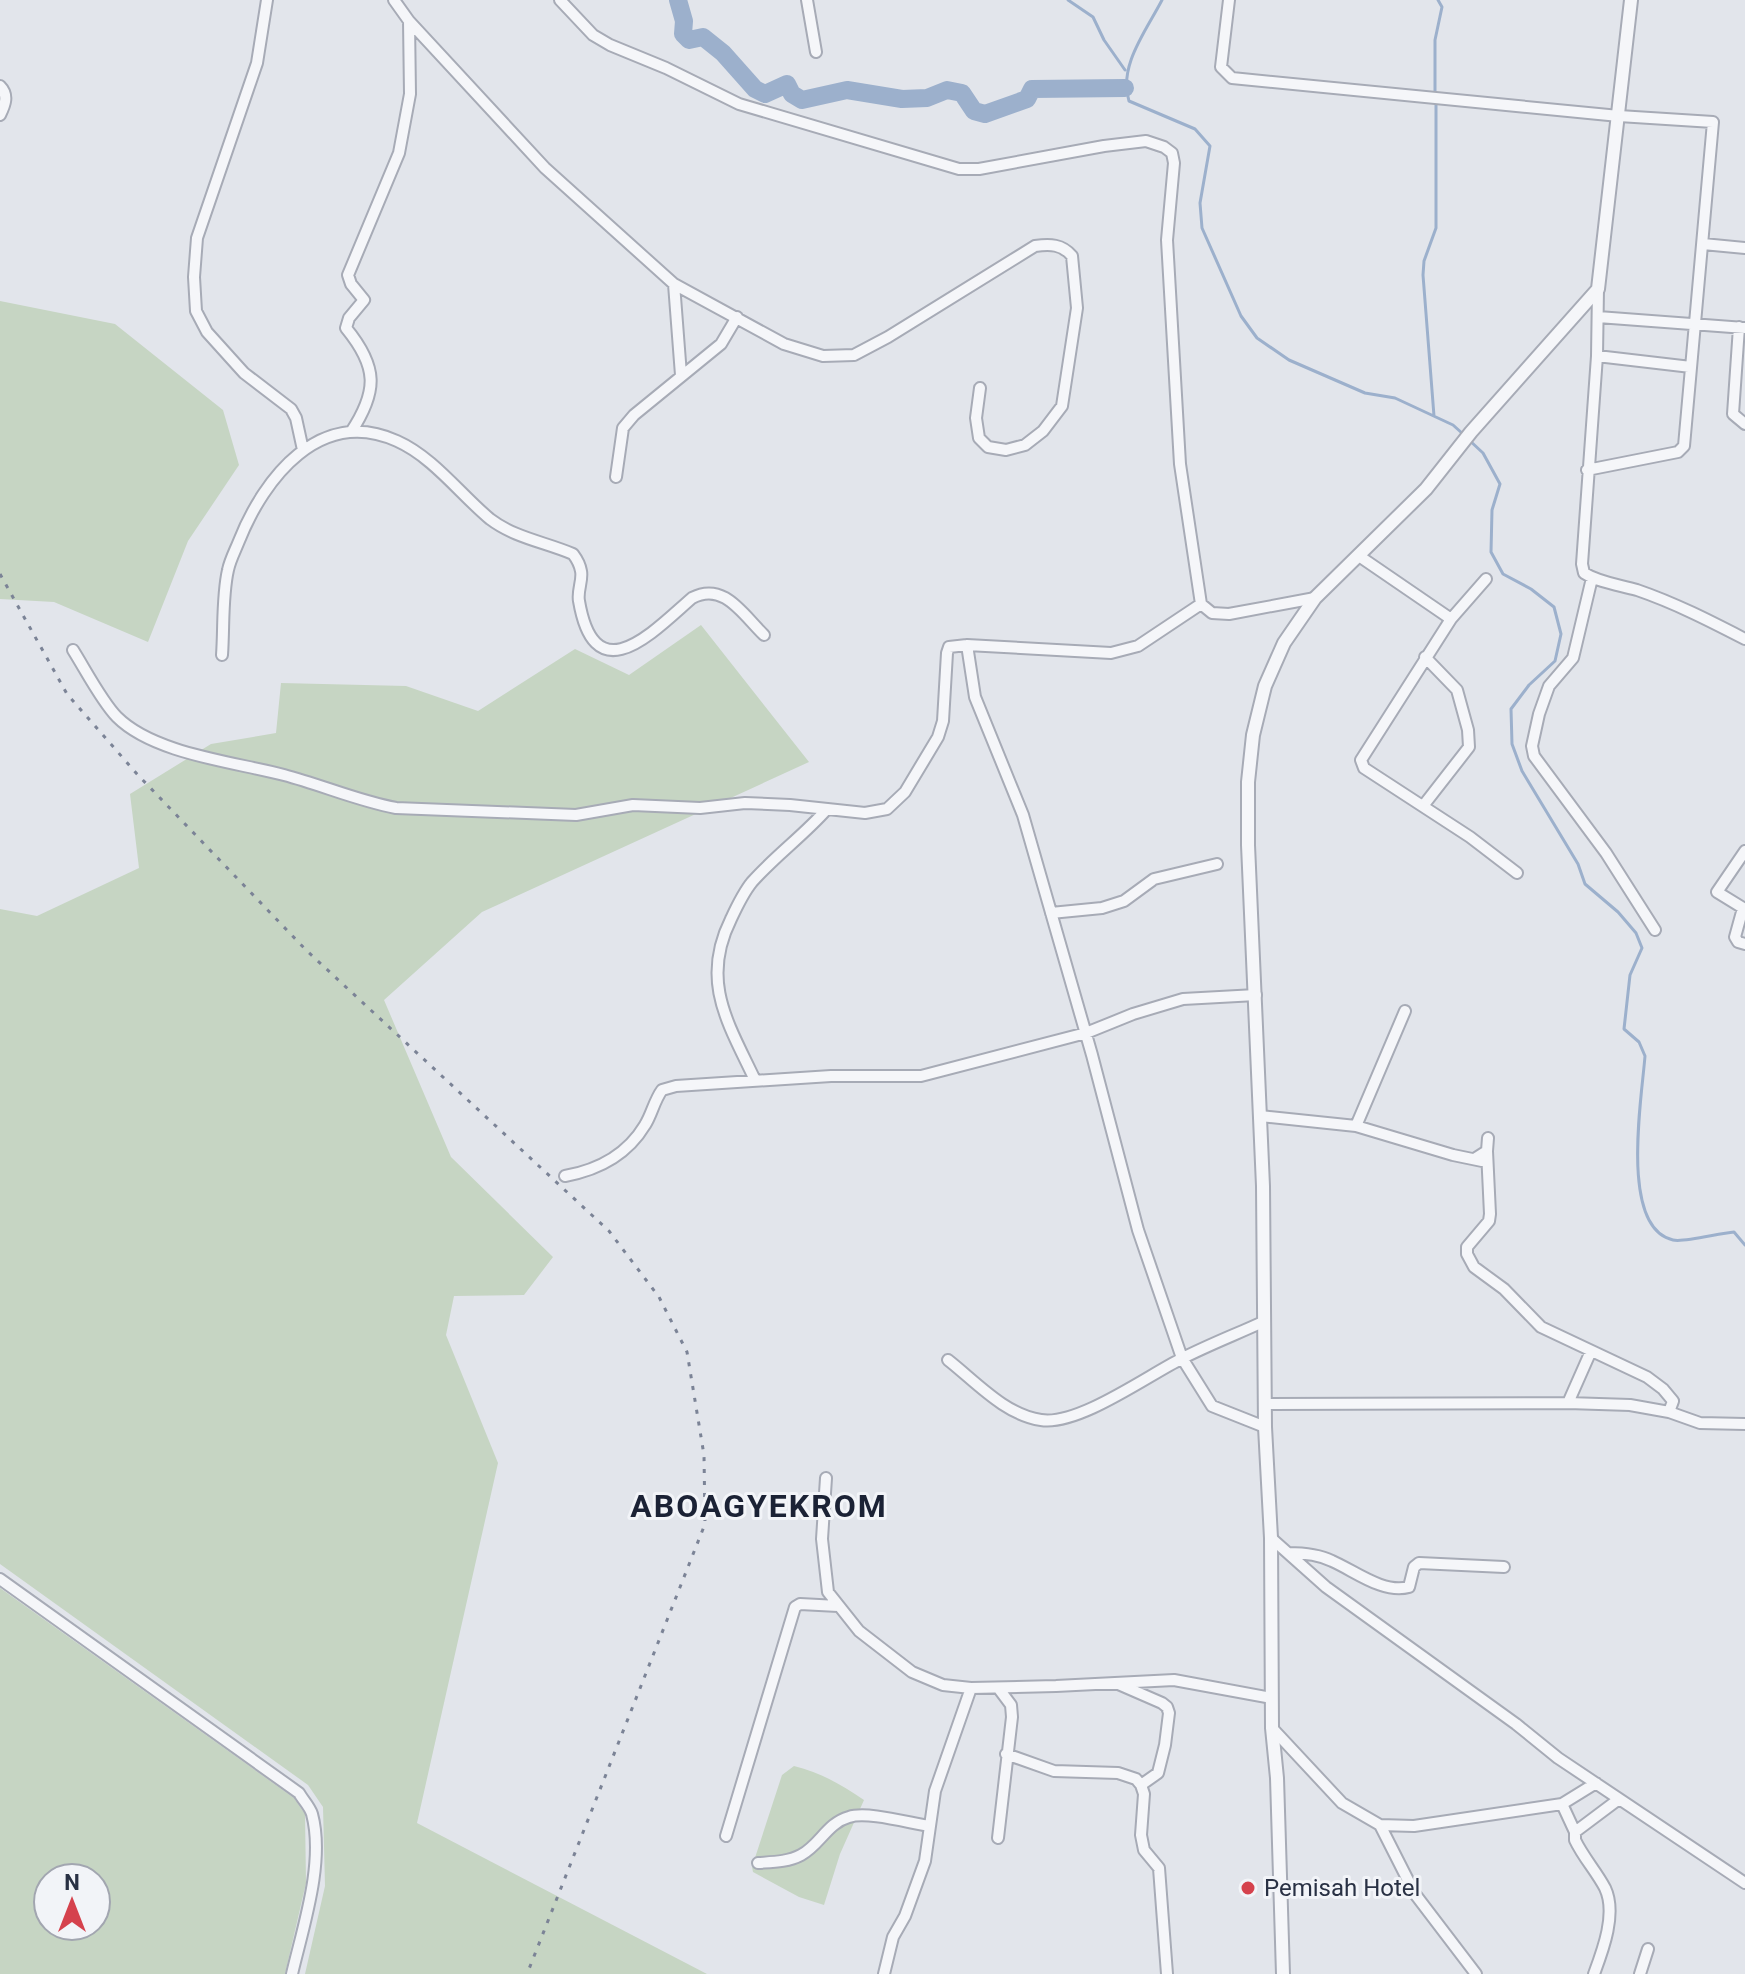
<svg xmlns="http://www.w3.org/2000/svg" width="1745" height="1974" font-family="Roboto,sans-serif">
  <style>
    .green { fill: #c6d5c3; fill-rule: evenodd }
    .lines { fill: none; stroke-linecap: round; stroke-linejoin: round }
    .stream { stroke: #9cb0cc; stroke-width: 3 }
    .river { stroke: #9cb0cc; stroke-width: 18 }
    .minor-casing { stroke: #a7abb6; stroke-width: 14 }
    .tertiary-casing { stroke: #a7abb6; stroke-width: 16 }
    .minor { stroke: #f5f6f9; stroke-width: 10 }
    .tertiary { stroke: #f5f6f9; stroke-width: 12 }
    .rail { stroke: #7b8396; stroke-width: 3; stroke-dasharray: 4 8; stroke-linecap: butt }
    .poi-dot { fill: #d5424d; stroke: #f2f4f8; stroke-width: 3 }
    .labels { text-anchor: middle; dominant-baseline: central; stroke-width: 6; stroke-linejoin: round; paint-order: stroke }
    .poi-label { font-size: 24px; fill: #293144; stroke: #f2f4f8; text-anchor: start }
    .district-label { font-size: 32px; font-weight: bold; letter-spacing: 2px; fill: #1b2235; stroke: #f2f4f8 }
  </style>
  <rect width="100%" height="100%" fill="#e2e5eb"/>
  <path class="green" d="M 0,301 L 115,324 L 223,410 L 239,465 L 188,541 L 148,642 L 54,602 L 0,599 Z
    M 701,625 L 809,762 L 482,912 L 384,1000 L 451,1157 L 553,1257 L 524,1295 L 454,1296 L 446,1335 L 498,1463 L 417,1823 L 707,1974 L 305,1974 L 325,1886 L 323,1807 L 308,1785 L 0,1564 L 0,909 L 37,916 L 139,868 L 130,794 L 211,744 L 276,733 L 281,683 L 406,686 L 478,711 L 575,649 L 629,675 Z
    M 0,1588 L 294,1798 L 305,1814 L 306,1883 L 285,1974 L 0,1974 ZM 48,1878 L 96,1878 L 96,1926 L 48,1926 Z
    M 794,1766 C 820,1772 842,1785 864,1800 L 840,1854 L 824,1905 L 799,1897 L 753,1872 L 752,1867 L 782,1775 Z"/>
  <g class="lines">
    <path class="stream" d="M 1068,0 L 1093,17 L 1104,40 L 1125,70
      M 1162,0 C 1146,31 1118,66 1129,101 L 1195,129 L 1210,146 L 1200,203 L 1202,228 L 1241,316 L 1257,338 L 1289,360 L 1365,393 L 1395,398 L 1453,425 L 1463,434
      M 1435,93 L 1435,40 L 1442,7 L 1438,0
      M 1434,416 L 1423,275 L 1424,261 L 1436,228 L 1436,104
      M 1468,439 L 1483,453 L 1500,484 L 1492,510 L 1491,552 L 1503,574 L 1531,589 L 1554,607 L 1561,634 L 1555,661 L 1529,685 L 1511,709 L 1512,744 L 1522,771 L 1578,864 L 1585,884 L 1618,912 L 1636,933 L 1642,948 L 1630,975 L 1624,1029 L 1639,1042 L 1645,1056 C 1642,1097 1619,1228 1673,1240 C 1684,1243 1719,1233 1734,1232 L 1745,1245"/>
    <path class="river" d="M 678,0 L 684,21 L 683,34 L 689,40 L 703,37 L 723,53 L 755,89 L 765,94 L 787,84 L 792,94 L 802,100 L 847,90 L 902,99 L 927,98 L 947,90 L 962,93 L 974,111 L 985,114 L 1027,99 L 1032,89 L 1125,88"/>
    <g class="minor-casing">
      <path id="minor" d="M 267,0 L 257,63 L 197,238 L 194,277 L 196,311 L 207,332 L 244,373 L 291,409 L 296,418 L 303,450
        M 394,0 L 409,21 L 545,168 L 674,284 L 784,344 L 823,356 L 854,355 L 888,337 L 1035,246 C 1050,244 1062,244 1072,256 L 1077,308 L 1062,406 L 1043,431 L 1025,445 L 1006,450 L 988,447 L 979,438 L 976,418 L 980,388
        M 560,0 L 593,35 L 610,45 L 666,68 L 739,104 L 959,169 L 979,169 L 1104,146 L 1146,141 L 1164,147 L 1172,153 L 1174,163 L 1167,240 L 1180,464 L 1201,604 L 1212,613 L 1229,614 L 1315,598
        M 807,0 L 816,52
        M 1229,0 L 1221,67 L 1232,78 L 1619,116 L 1713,122 L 1684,446 L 1678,452 L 1587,470
        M 0,86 C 9,95 5,105 0,115
        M 1703,244 L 1745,248
        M 674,284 L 681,375
        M 1598,289 L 1597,356 L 1582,564 L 1584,573 C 1600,583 1620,585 1637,590 C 1675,603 1710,621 1745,639
        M 1598,317 L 1745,328
        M 1739,327 L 1733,414 L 1745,424
        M 1597,356 L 1691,367
        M 351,432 C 378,391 378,367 346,328 L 349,318 L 364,300 L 351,284 L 348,275 L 399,153 L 410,94 L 409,21
        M 616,477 L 623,428 L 634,415 L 721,344 L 737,317
        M 1359,556 L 1451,619
        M 1592,578 L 1573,658 L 1549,686 L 1539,714 L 1532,746 L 1534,756 L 1606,853 L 1655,930
        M 1486,579 L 1451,619 L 1361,760 L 1364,768 L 1470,837 L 1517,873
        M 967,645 L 975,697 L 1023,815 L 1092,1055 L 1138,1230 L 1182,1358 L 1212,1406 L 1265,1427
        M 73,650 C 85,669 102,702 117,717 C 154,754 235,762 284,775 C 322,785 358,801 396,808 L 576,815 L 633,805 L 700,808 L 745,803 L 790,805 L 865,813 L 887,809 L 905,792 L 938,737 L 943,721 L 947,653 L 949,647 L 967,645 L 1111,653 L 1138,646 L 1201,604
        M 222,655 C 224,627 222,596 228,570 C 230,560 235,551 239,541 C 264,478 320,406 397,441 C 433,457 460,494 490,519 C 515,538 545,542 573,554 C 576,558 580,565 581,571 C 583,580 577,591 579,601 C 595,695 654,631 692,598 C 724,581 743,615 764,635
        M 1423,806 L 1469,747 L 1468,730 L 1457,690 L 1425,657
        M 1745,851 L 1717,892 L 1743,908 L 1735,937 L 1738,942 L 1745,944
        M 1051,913 L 1102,908 L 1124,901 L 1154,879 L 1217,864
        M 755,1080 C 728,1023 700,981 731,919 C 737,906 743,893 752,882 C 775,856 804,835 827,809
        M 1260,1116 L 1356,1126 L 1453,1155 L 1482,1161
        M 1356,1126 L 1405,1011
        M 1487,1151 L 1488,1138
        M 1476,1158 L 1487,1151 L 1490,1214 L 1489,1221 L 1467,1247 L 1467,1254 L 1474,1267 L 1504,1289 L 1541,1327 L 1647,1377 L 1663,1389 L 1673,1401 L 1669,1412 L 1700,1423 L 1745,1424
        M 565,1176 C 598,1170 627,1155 645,1125 C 652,1114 654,1101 662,1090 L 676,1086 L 831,1076 L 921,1076 L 1086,1033 L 1133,1014 L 1183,999 L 1256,995
        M 948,1360 C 975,1381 1005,1415 1041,1420 C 1078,1426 1147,1376 1181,1359 C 1208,1345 1237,1334 1265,1321
        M 1568,1403 L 1591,1351
        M 1265,1404 L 1568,1403 L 1630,1405 L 1669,1412
        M 826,1478 L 822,1539 L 828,1592 L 859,1631 L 912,1672 L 943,1685 L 971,1688 L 1056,1686 L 1174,1680 L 1272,1698
        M 1271,1538 L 1326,1587 L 1516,1724 L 1558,1758 L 1745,1883
        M 1288,1553 C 1303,1553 1318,1554 1332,1561 C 1355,1571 1383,1594 1409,1587 L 1414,1567 L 1419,1563 L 1504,1567
        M 0,1579 L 299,1793 C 303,1800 310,1807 312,1814 C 325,1862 303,1927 292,1974
        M 1116,1683 L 1162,1703 L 1167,1707 L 1169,1713 L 1165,1745 L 1158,1773 L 1141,1785
        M 1272,1728 L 1342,1803 L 1380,1825 L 1415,1894 L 1476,1974
        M 1006,1754 L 1054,1771 L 1118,1773 L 1136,1779 L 1141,1785 L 1144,1794 L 1141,1835 L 1144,1850 L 1159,1868 L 1167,1974
        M 1562,1804 L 1575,1832
        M 1380,1825 L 1414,1826 L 1562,1804 L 1596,1783
        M 726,1836 L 795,1607 L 800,1604 L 838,1606
        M 998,1838 L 1012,1717 L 1011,1705 L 999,1689
        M 758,1863 C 772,1862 788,1862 801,1855 C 820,1845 827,1823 849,1817 C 867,1811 909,1823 929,1826
        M 884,1974 L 893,1937 L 905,1916 L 925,1861 L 935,1791 L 971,1688
        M 1594,1974 C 1603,1950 1617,1913 1605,1888 C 1596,1871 1583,1857 1575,1840 L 1575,1832 L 1619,1799
        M 1640,1974 L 1648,1949"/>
    </g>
    <g class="tertiary-casing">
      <path id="tertiary" d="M 1283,1974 L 1277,1778 L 1272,1728 L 1271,1538 L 1265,1427 L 1263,1186 L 1248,845 L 1248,782 L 1253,735 L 1265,686 L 1284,643 L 1315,598 L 1426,489 L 1471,432 L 1598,289 L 1631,0"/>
    </g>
    <use href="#minor" class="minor"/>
    <use href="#tertiary" class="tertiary"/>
    <path class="rail" d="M 0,574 L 67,694 L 137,774 L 306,950 L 609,1231 L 659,1297 L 687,1352 L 704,1455 L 705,1524 L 527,1974"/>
  </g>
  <circle class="poi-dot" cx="1248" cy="1888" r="8"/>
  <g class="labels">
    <g class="poi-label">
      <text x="1264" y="1888">Pemisah Hotel</text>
    </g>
    <g class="district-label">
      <text x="759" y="1506">ABOAGYEKROM</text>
    </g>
  </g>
  <g transform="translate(72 1902)"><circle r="38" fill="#f2f4f8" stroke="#a2a6b0" stroke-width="2"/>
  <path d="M0-6L14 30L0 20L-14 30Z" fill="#d5424d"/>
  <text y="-12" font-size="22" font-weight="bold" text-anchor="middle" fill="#293144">N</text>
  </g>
</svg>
